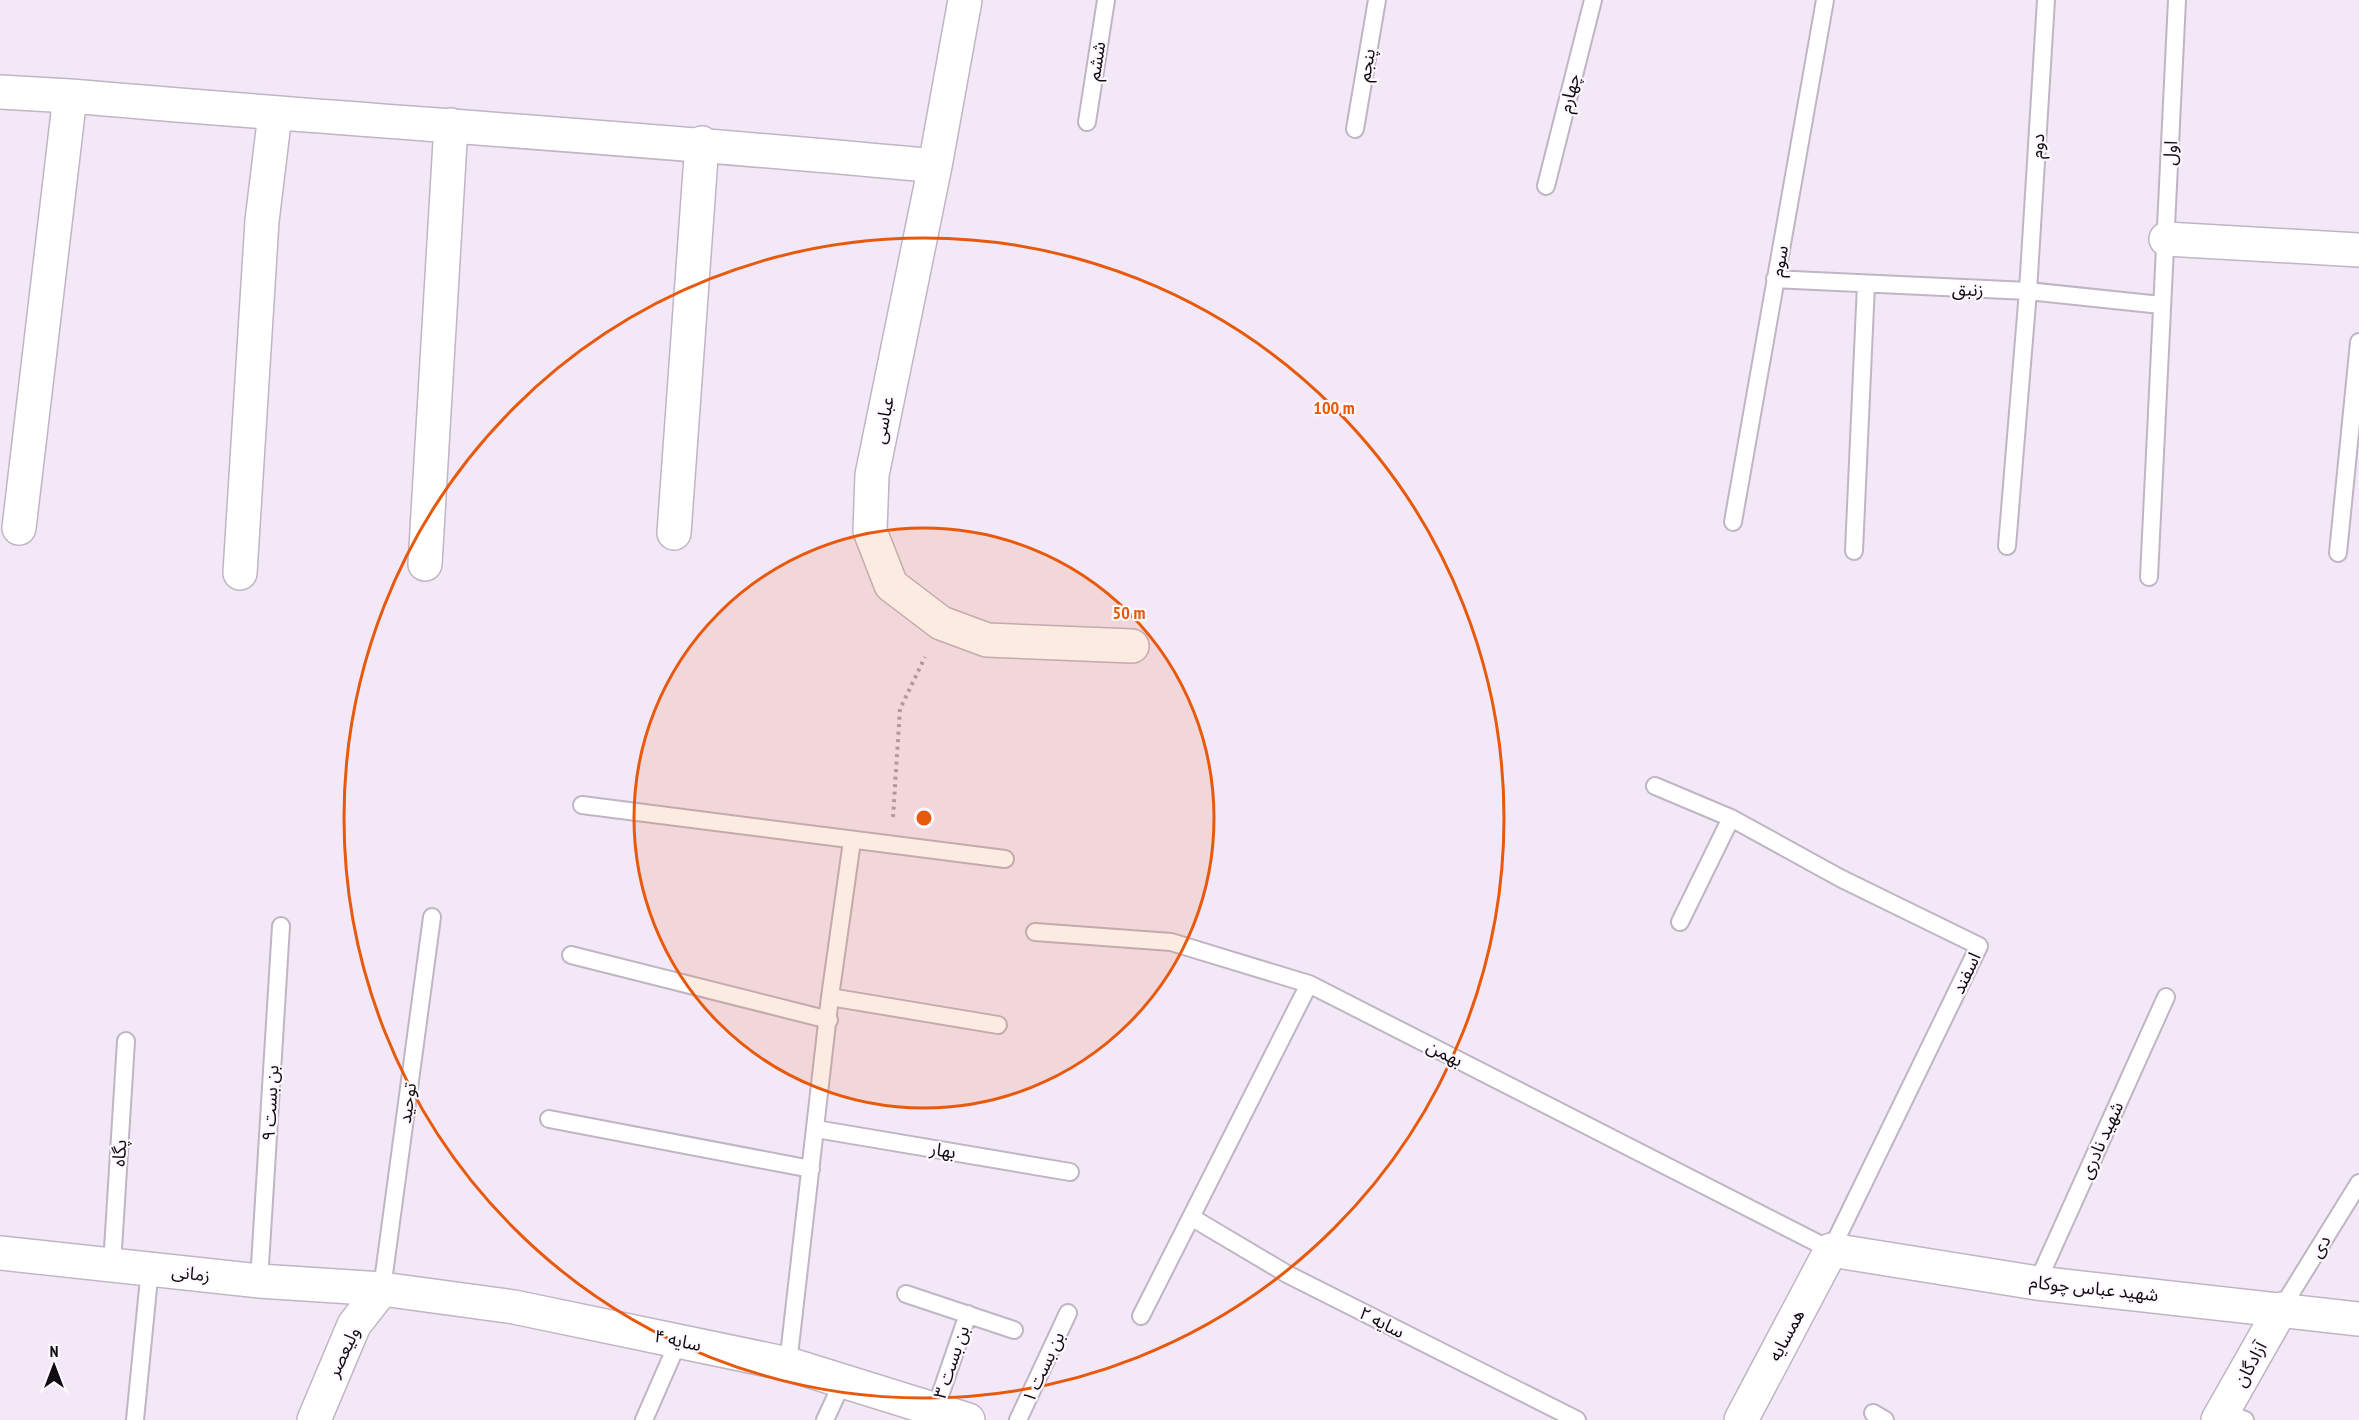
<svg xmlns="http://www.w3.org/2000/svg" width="2359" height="1420" font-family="'PT Sans Narrow','Noto Sans Arabic',sans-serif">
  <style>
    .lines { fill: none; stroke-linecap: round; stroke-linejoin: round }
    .service-casing { stroke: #c0b5c3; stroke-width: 20 }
    .minor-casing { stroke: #c0b5c3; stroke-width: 36 }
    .path { stroke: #aba2ae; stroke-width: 4; stroke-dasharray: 3 4.5; stroke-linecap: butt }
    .service { stroke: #fff; stroke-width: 16 }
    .minor { stroke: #fff; stroke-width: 33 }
    .ring { fill: none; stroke: #e8590c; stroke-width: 3 }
    .labels { text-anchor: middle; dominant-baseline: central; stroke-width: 4.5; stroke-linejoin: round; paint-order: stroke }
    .street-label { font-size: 18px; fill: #0f0b10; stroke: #fdf8fe }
    .centre { fill: #e8590c; stroke: #fdf8fe; stroke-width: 3 }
    .ring-label { font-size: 18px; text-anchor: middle; font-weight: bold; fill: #e8590c; stroke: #fdf8fe; stroke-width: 4.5; stroke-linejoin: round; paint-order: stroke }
  </style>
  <rect width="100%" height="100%" fill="#f3e8f7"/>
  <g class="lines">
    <g class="service-casing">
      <path id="service" d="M 1087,122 L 1106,0
        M 1355,129 L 1377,0
        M 1546,186 L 1593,0
        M 1775,279 L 2028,291 L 2161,305
        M 1733,522 L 1825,0
        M 2007,546 L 2028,291 L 2046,0
        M 1854,551 L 1866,284
        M 2338,553 L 2359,342
        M 2149,577 L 2177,0
        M 582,805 L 1005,859
        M 1680,922 L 1731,818
        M 1035,932 L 1171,942 L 1309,984 L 1831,1250 L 1979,946 L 1840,878 L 1731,818 L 1655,786
        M 571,955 L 829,1020
        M 830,997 L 998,1025
        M 549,1119 L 811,1169
        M 816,1129 L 1070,1172
        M 1191,1217 L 1287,1274 L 1577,1420
        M 112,1265 L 126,1041
        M 259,1281 L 281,926
        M 2037,1283 L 2166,997
        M 382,1289 L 432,917
        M 906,1294 L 1014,1330
        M 2281,1309 L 2359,1183
        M 1141,1316 L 1309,984
        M 788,1364 L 830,997 L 852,841
        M 935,1410 L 968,1314
        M 2223,1412 L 2245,1420
        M 1873,1413 L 1885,1420
        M 135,1420 L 150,1268
        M 644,1420 L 679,1340
        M 825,1420 L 843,1381
        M 1018,1420 L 1068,1313"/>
    </g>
    <g class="minor-casing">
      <path id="minor" d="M 965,0 L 935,166 L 872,475 L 870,531 L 891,585 L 941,623 L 987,640 L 1132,646
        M 0,92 L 70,96
        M 2166,239 L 2359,250
        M 19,528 L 70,96 C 358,121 647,138 935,166
        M 674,533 L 702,143
        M 425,564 L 451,125
        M 240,573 L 262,221 L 275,114
        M 0,1253 L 259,1281 L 382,1289 L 514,1307 L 788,1364 L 968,1420
        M 314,1420 L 354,1325 L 382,1289
        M 1741,1420 L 1831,1250 L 2037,1283 L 2359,1319
        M 2218,1420 L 2281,1309"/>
    </g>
    <path class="path" d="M 893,817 L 900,709 L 925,657"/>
    <use href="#service" class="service"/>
    <use href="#minor" class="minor"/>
  </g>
  <circle cx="924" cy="818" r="290" fill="#e8590c" fill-opacity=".12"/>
  <g class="ring">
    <circle cx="924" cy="818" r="290"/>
    <circle cx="924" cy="818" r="580"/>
  </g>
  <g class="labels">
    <g class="street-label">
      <text transform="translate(1096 61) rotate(-81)">ششم</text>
      <text transform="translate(1366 65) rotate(-80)">پنجم</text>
      <text transform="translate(1569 93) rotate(-76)">چهارم</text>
      <text transform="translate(2037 146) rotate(-86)">دوم</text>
      <text transform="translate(2170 153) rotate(-87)">اول</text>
      <text transform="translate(1779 261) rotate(-80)">سوم</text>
      <text transform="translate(1968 289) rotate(3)">زنبق</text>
      <text transform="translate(883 420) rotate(-79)">عباسی</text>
      <text transform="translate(1966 973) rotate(-65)">اسفند</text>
      <text transform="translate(1445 1053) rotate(27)">بهمن</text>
      <text transform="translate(270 1103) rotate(-87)">بن بست ۹</text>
      <text transform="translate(407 1103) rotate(-82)">توحید</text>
      <text transform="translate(2101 1140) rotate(-66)">شهید نادری</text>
      <text transform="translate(943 1150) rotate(9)">بهار</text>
      <text transform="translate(119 1153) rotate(-86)">پگاه</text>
      <text transform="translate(2320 1246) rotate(-58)">دی</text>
      <text transform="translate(191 1273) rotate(7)">زمانی</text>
      <text transform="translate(2094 1288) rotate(6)">شهید عباس چوکام</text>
      <text transform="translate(1382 1322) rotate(27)">سایه ۲</text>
      <text transform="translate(1786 1335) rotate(-62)">همسایه</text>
      <text transform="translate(678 1340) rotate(12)">سایه ۴</text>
      <text transform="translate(343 1352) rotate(-65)">ولیعصر</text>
      <text transform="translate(951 1362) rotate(-71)">بن بست ۳</text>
      <text transform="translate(2250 1364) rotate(-61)">آزادگان</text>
      <text transform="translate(1043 1367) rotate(-65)">بن بست ۱</text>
    </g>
  </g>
  <circle cx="924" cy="818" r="9" class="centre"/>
  <g class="ring-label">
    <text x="1334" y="414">100 m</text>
    <text x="1129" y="619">50 m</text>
  </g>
  <g transform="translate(54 1366)" stroke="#fdf8fe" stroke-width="4.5" paint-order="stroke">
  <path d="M0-4.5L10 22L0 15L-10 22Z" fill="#0f0b10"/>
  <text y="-9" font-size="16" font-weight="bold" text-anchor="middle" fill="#0f0b10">N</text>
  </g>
</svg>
